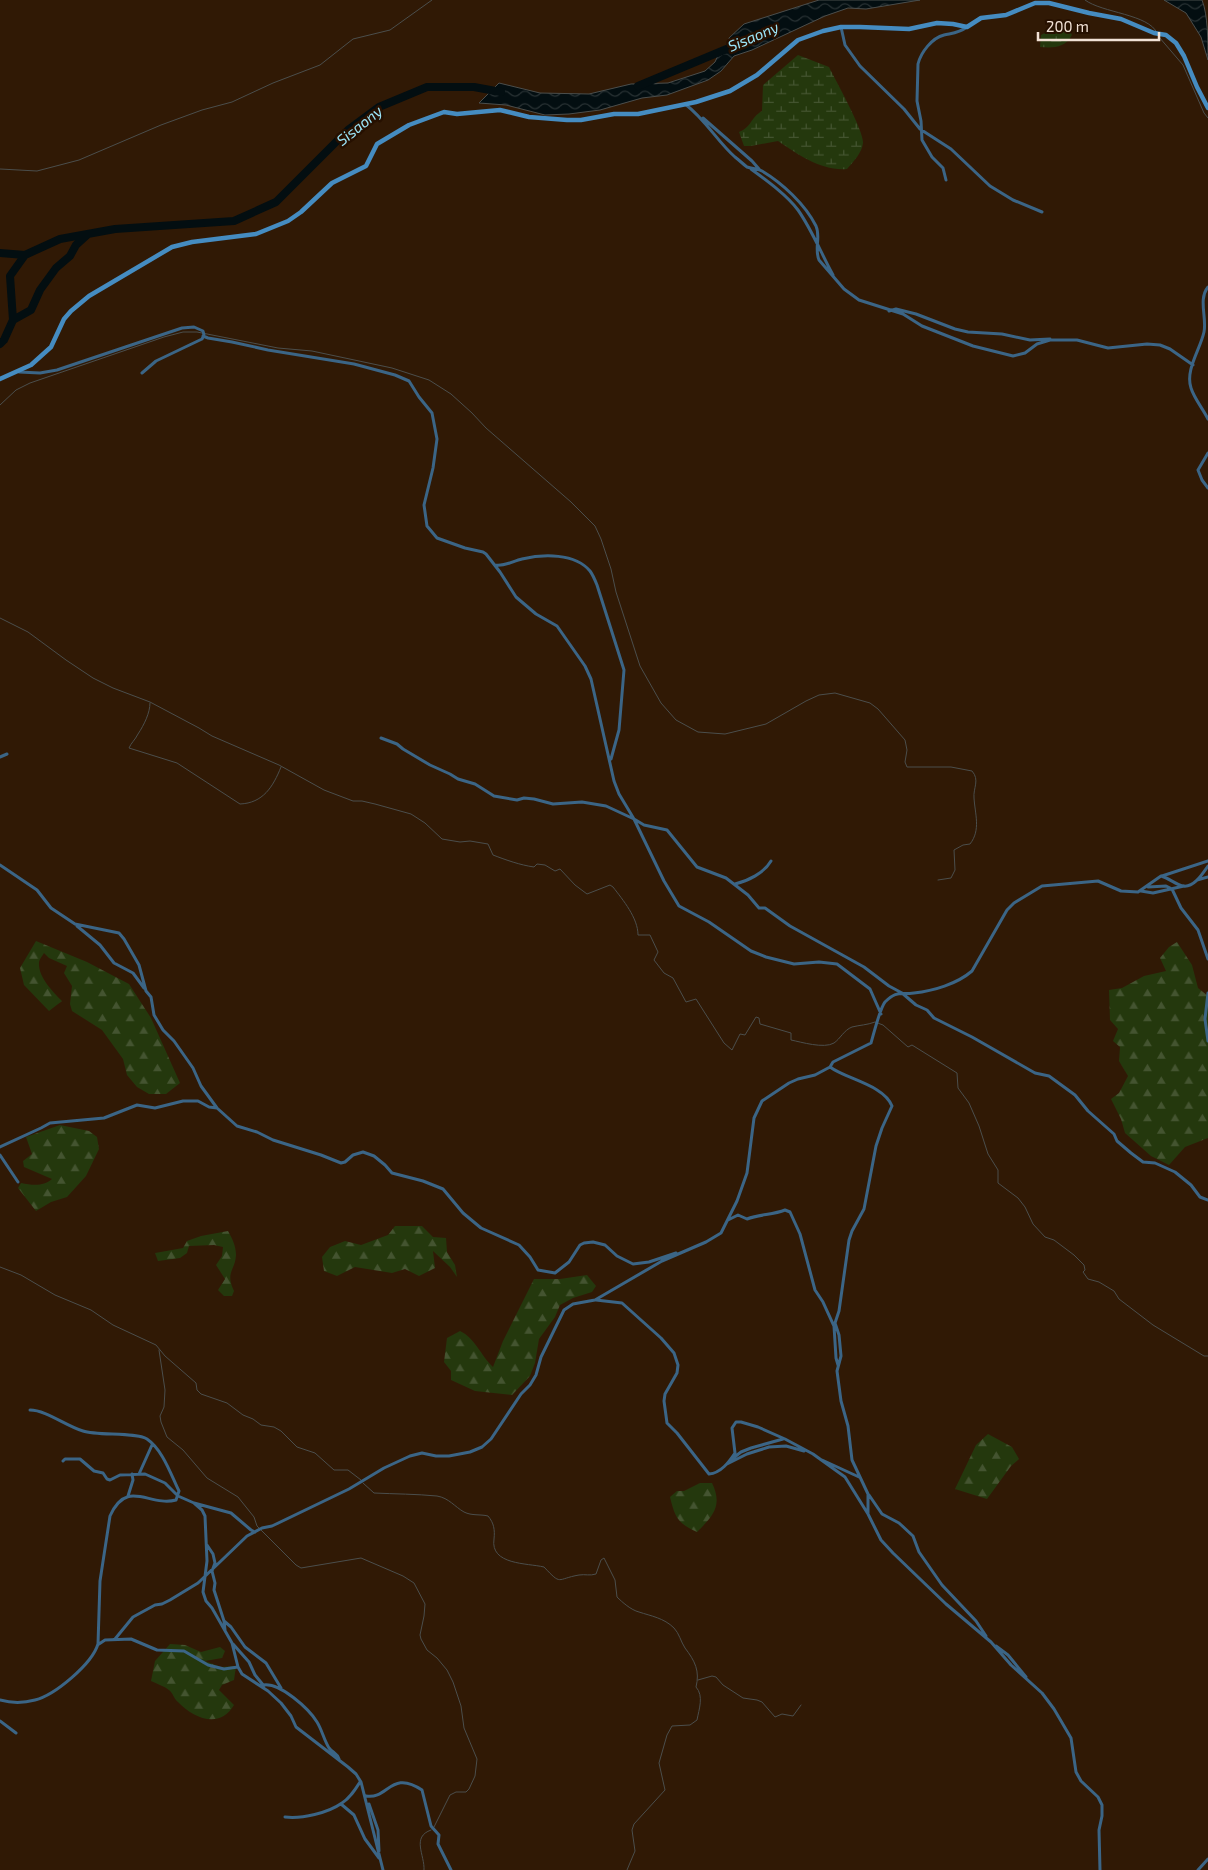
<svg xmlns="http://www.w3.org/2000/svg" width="1208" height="1870" font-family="'Exo 2',sans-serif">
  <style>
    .forest { fill: url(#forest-firs) }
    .wetland { fill: url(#wetland-marsh) }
    .water { fill: url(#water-waves); stroke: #4b4e4c }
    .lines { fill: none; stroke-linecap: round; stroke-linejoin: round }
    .stream { stroke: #4b4e4c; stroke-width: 1 }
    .river { stroke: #030e11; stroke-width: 8 }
    .street { stroke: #3b6586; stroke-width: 3 }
    .secondary { stroke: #458cc1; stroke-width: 4.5 }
    .labels { text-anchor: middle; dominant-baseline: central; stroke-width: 5; stroke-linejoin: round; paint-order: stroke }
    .water-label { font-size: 15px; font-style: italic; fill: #9be4f7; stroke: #261000 }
  </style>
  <defs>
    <pattern id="forest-firs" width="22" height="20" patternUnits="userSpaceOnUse" patternTransform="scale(1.25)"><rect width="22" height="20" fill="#24380d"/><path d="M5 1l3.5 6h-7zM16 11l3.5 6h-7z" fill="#445430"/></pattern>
    <pattern id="wetland-marsh" width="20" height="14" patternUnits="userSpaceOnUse" patternTransform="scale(1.25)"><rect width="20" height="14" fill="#24380d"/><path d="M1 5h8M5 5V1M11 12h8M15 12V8" fill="none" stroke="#445430"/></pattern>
    <pattern id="water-waves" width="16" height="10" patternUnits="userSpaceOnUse" patternTransform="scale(1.25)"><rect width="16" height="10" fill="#030e11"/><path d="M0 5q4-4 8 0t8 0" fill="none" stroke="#283133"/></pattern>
  </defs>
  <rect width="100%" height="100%" fill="#301905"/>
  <path class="forest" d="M 36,941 L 87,962 L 129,984 L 151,1018 L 180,1083 L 166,1094 L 149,1094 L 137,1087 L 127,1075 L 123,1059 L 102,1030 L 72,1011 L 70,1004 L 72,986 L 64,973 L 67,966 L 49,958 L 44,953 C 42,956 39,960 39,963 C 38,977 53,992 62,1001 L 49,1011 L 24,985 L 20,968 Z
    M 1177,942 L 1192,965 L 1198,988 L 1208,996 L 1208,1138 L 1185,1147 L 1169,1165 L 1151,1156 L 1125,1133 L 1121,1119 L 1111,1099 L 1119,1093 L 1128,1076 L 1119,1061 L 1120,1047 L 1113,1041 L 1118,1029 L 1110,1020 L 1109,990 L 1122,988 L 1144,976 L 1166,971 L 1160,958 L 1169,947 Z
    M 60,1125 L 89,1131 L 97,1137 L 99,1149 L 86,1176 L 67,1197 L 51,1202 L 36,1211 L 18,1188 L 21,1183 C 32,1185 43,1187 52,1179 L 24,1167 L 23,1161 L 32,1154 L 26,1137 Z
    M 395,1226 L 422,1226 L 433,1237 L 446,1238 L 447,1252 L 455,1265 L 457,1277 L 450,1267 L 433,1251 L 435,1268 L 419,1276 L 405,1269 L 392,1273 L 355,1267 L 337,1276 L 324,1271 L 322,1257 L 330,1247 L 345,1241 L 361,1245 L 388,1235 Z
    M 228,1231 C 232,1238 236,1246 236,1255 C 235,1271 225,1272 234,1291 L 232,1296 L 224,1296 L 218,1290 L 225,1279 L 216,1265 L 222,1256 L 223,1247 L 214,1245 L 189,1246 L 187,1253 L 180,1258 L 158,1261 L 155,1253 L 183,1248 L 187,1241 L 201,1236 Z
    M 587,1275 L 596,1286 L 592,1292 L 573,1298 L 560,1305 L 555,1317 L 539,1339 L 535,1363 L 530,1376 L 512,1395 L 475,1391 L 451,1380 L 451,1371 L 444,1362 L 447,1338 L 460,1331 C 475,1338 481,1356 493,1367 L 503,1341 L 534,1279 L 560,1279 Z
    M 988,1434 L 1012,1447 L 1019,1459 L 1011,1466 L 987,1499 L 955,1489 L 976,1445 Z
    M 700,1483 L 712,1483 C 723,1506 713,1516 697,1532 C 677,1523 675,1517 670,1497 L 677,1491 L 684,1491 Z
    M 170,1644 L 185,1645 L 201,1652 L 220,1647 L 225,1651 L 222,1658 L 205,1661 L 221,1667 L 236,1666 L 234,1680 L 222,1685 L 219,1690 L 234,1705 C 220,1729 194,1719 178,1702 C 174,1699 173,1693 169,1690 C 164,1686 157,1684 151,1681 L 155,1661 Z"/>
  <path class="wetland" d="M 1067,26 L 1072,35 C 1065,48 1053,48 1040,47 L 1041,35 L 1053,28 Z
    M 798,55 L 829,67 C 836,81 864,131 863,143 C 862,153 853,162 847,169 C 821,171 799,155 778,141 L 751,146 L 744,146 L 739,132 C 752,127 750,118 762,111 L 763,85 Z"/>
  <path class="water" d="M 819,0 L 920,0 L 866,9 L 848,8 L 825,16 L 752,50 L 734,56 L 721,71 L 708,80 L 667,95 L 642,98 L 600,110 L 569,114 L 545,115 L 506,105 L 479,103 L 499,83 L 540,93 L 589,94 L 631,84 L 668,83 L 705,71 L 715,62 L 721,49 L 730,44 L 729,38 L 744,24 Z
    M 1164,0 L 1202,0 C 1208,15 1208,42 1208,60 L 1201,37 L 1186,13 Z"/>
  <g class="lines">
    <path class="stream" d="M 1085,0 C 1102,13 1149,14 1157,33
      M 1159,37 L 1183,65 L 1204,113 L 1208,118
      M 0,169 L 37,171 L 79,160 L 161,125 L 202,110 L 232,102 L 273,83 L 320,65 L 353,39 L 390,30 L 432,0
      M 0,405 L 16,390 L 30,383 L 164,337 L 183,332 L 197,332 L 278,348 L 312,351 L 392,368 L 429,380 L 451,394 L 472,413 L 486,428 L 571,502 L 595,526 L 601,539 L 611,569 L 616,592 L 640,666 L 661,703 L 676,720 L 698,732 L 725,734 L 766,724 L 806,701 L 819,695 L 835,693 L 870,703 L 878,709 L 905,740 L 907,750 L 905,762 L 907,767 L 951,767 L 972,771 C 980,780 973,788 974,798 C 975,814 981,830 970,844 L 963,845 L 954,850 L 955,870 L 951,878 L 938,880
      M 0,618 L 28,632 L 66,660 L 93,678 L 113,688 L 150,702 L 199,728 L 212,736 L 279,765 L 324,790 L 353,801 L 362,801 L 375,804 L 411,814 L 425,823 L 442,839 L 460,842 L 470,841 L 488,844 L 493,855 C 506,860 520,865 534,867 L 537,864 L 545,865 L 555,871 L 560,869 L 575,885 L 587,894 L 610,885 L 613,887 C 623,900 638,918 638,935 L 650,935 L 658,952 L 654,960 L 664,973 L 673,978 L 686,1002 L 696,999 L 724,1043 L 732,1050 L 740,1034 L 745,1035 L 756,1017 L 759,1018 L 760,1024 L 791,1033 L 791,1040 C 801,1042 824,1049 834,1043 C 840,1039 844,1030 852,1027 C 860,1025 867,1025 875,1022 L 883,1025 L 908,1047 L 912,1045 L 957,1073 L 958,1088 L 969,1103 L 979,1126 L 988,1154 L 998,1170 L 998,1183 L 1018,1198 L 1025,1207 L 1033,1224 L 1045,1237 L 1054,1240 L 1074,1255 L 1084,1265 L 1085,1270 L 1083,1272 L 1088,1279 L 1099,1282 L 1114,1291 L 1119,1299 L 1153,1325 L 1204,1356 L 1208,1356
      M 150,703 C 150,713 144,725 138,734 C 135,740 131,743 129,748 L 177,763 L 240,804 C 263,803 273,787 281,767
      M 0,1267 L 21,1275 L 55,1295 L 91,1310 L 113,1325 L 156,1345 L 165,1356 L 196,1383 L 197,1390 L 201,1394 L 227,1403 L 243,1415 L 253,1419 L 261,1425 L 274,1427 L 281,1431 L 297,1447 L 315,1453 L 334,1470 L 348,1470 L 361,1480
      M 159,1350 L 165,1390 L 164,1407 L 160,1416 L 161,1422 L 167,1437 L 183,1450 L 207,1478 L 238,1497 L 254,1517 L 257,1526 L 296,1565 L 301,1568 L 361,1558 L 403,1576 L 414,1583 L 425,1604 L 424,1616 L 420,1635 L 421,1639 L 427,1650 L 437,1658 L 447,1670 L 453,1682 L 461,1706 L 464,1728 L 477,1759 L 475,1776 L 469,1789 L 466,1792 L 456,1792 L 450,1795 L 434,1827
      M 363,1483 L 374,1493 C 395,1494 416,1494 437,1496 C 449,1498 455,1507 464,1512 C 472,1516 480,1514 488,1516 C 494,1523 495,1530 494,1539 C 490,1565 527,1563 544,1567 C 562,1586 556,1579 579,1575 C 585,1574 590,1576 596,1574 L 601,1560 L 604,1558 L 615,1580 L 617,1597 C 622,1602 631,1610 639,1612 C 651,1616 664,1618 674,1628 C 679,1633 681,1642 685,1648 C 695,1661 700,1671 696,1687 C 704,1696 699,1709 697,1720 L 690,1725 L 672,1726 L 667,1735 L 659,1763 L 665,1790 L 634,1824 L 632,1830 L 635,1851 L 627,1870
      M 698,1680 L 712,1676 L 716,1677 L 723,1685 L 743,1698 L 757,1700 L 762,1702 L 775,1717 L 782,1714 L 793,1716 L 801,1705
      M 424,1870 C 425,1855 411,1837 431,1830"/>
    <path class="river" d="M 638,86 L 729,48
      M 0,253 L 25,255
      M 13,320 L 31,310 L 40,290 L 56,268 L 70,256 L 76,245 L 87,235
      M 0,344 L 4,340 L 13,320 L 10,276 L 25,255 L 60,239 L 115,229 L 234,221 L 276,202 L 348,130 L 379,107 L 427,87 L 474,87 L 501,92"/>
    <path class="street" d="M 841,27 L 845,45 L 860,66 L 904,109 L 920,129 L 951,149 L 990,186 L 1013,200 L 1042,212
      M 685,104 C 705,119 717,141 735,157 C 739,160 743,164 747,167 C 752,169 757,168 762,171 C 782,183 805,204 816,226 C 821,237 814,248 819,260 L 844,289 L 859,300 L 903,314 L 922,326 L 973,346 L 1013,356 L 1025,353 L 1037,344 L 1050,340 L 1077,340 L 1108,348 L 1147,344 L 1160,345 L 1170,349 L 1193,365
      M 703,118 L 752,161 L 759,169
      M 751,169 C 766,180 787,195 798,210 C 812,230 821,253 833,275
      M 946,180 L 943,168 L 932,157 L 922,140 L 921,121 L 917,101 L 918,64 C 921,52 932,38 944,35 C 953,33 959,33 967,27
      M 1208,287 C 1198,299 1207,318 1204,332 C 1200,350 1185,370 1191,388 C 1194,398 1203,409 1208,419
      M 889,311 L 896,309 L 916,314 L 955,329 L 968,332 L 1002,334 L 1030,340 L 1050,339
      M 203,336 L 208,338 L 232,342 L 268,350 L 354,364 L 395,375 L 409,381 L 419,397 L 432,413 L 437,439 L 433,468 L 424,505 L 427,526 L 437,538 L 465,548 L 483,552 L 486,554 L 500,572 L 516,597 L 536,614 L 557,626 L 585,666 L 591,679 L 614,781 L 619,794 L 634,819 L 644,825 L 667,830 L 697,867 L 726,878 L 748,895 L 759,908 L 765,908 L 790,926 L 864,967 L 889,986 L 902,993 L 916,1005 L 927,1010 L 934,1018 L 972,1037 L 1035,1073 L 1049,1076 L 1075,1095 L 1088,1111 L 1114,1134 L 1117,1141 L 1131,1153 L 1143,1162 L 1155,1163 L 1175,1172 L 1191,1185 L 1200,1197 L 1208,1200
      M 19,372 L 40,373 L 57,370 L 182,328 L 194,327 L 203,331 L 204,335 L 202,339 L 156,361 L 142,373
      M 1208,453 L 1198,470 L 1202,480 L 1208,488
      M 495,565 C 504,567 513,561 522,559 C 543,554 575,553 590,571 C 593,575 595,580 597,585 L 624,670 L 619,730 L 611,759
      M 381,738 L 397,744 L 403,749 L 430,765 L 450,774 L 458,779 L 475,784 L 494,796 L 517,800 L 524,798 L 534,799 L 553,804 L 582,802 L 606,806 L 634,819 L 664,881 L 679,906 L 709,922 L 751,951 L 766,957 L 794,964 L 819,962 L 837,964 L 870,989 L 881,1014
      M 0,757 L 7,754
      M 0,865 L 37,890 L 51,908 L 75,924 L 119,933 L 124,939 L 139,965 L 146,991 L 151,997 L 154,1015 L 163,1030 L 174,1041 L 193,1068 L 201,1086 L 217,1108 L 237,1126 L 257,1132 L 273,1140 L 321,1155 L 341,1163 L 345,1162 L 353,1155 L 363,1152 L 374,1156 L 385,1165 L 392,1173 L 423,1181 L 443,1189 L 463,1213 L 481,1228 L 519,1245 L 530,1257 L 538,1270 L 555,1273 L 569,1262 L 580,1245 L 584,1243 L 593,1242 L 605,1245 L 617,1256 L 633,1264 L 649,1262 L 676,1253
      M 1162,876 L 1208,861
      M 1197,880 L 1208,877
      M 735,884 C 748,881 764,873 771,861
      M 1148,887 L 1166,886 L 1172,889 L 1181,908 L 1198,930 L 1208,959
      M 1141,891 L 1153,893 L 1184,886
      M 77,926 L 100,945 L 114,963 L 133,973 L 144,988
      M 1208,993 L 1205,1019 L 1208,1041
      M 830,1067 C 846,1079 884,1085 892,1106 L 882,1128 L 876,1146 L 864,1209 L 852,1231 L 849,1240 L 839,1311 L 835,1323 L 839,1335 L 841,1356 L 837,1371 L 841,1401 L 848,1426 L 852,1460 L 868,1494 L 868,1513
      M 0,1147 L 41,1128 L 50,1123 L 104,1118 L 137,1105 L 155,1108 L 183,1101 L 198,1101 L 209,1107 L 217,1108
      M 0,1155 L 18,1182
      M 728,1220 L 738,1215 L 747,1219 C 760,1214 773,1215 785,1210 L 790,1212 L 800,1234 L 815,1290 L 823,1302 L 834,1326 L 836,1358 L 838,1365
      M 596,1300 L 622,1303 L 661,1338 L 674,1353 L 678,1365 L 677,1373 L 665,1394 L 664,1401 L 667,1423 L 677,1433 L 709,1474 C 721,1473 729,1462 735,1453 L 732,1428 L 736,1422 L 741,1422 L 758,1427 L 785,1439 L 813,1454 L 845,1477 L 868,1514 L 881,1540 L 893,1553 L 946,1604 L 991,1642 L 1011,1665 L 1042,1693 L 1054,1709 L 1071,1738 L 1076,1772 L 1081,1781 L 1098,1797 L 1102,1805 L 1102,1816 L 1099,1830 L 1100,1870
      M 732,1459 L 741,1452 L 751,1448 L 783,1439
      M 822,1460 L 859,1477
      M 63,1461 L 65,1459 L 80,1459 L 94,1471 L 103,1473 L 107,1479 L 110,1480 L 120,1475 L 145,1474 L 165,1483 L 178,1496 L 194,1503 L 231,1513 L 251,1530 L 255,1532
      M 727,1464 L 747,1454 L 769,1447 L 786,1446 L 804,1451
      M 139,1474 L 152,1445
      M 869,1495 L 882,1514 L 899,1523 L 913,1536 L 919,1552 L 942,1585 L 976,1621 L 986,1636
      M 128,1496 L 133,1480 L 132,1474
      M 194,1503 L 202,1510 L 205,1516 L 207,1561 L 203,1592 L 206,1601 L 212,1608 L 232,1643 L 238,1667 L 242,1674 L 268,1691 L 281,1703 L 291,1716 L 296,1727 L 348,1767 L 356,1774 L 361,1782 L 383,1870
      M 207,1545 L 213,1554 L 215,1563 L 212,1571 L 215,1583 L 214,1590 L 224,1621 L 225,1630
      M 224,1621 L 231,1627 L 245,1647 L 266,1663 L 281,1688
      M 115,1639 L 133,1617 L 155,1605 L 162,1604 L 170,1600 L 198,1583 L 247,1536 L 262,1528 L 272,1526 L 349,1489 L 384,1468 L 410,1456 L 422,1453 L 436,1456 L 449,1456 L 470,1452 L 482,1447 L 491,1439 L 521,1394 L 530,1385 L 536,1375 L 541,1357 L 564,1310 L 573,1304 L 595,1300 L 662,1261 L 706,1242 L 721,1233 L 737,1201 L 747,1173 L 754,1118 L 762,1101 L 789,1083 L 798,1079 L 815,1075 L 830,1067 L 833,1062 L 871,1043 C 874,1033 880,1008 885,1002 C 897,990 900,995 914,993 C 933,991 957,984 972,971 L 1007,910 L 1014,903 L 1042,886 L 1098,881 L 1121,891 L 1138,892 L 1161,876 C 1169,878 1176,885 1183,886 C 1194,888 1203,873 1208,866
      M 99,1644 L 105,1640 L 131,1639 L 157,1650 L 184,1651 L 208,1665 L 224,1669 L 238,1667
      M 233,1644 L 249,1662 L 255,1675 L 264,1686
      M 996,1646 L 1008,1655 L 1026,1677
      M 263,1685 C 280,1682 309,1709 317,1722 C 322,1730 324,1740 329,1748 C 333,1753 337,1753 339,1759
      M 0,1700 C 11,1703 24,1703 35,1700 C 55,1695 92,1664 98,1644 L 100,1581 L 110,1516 C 127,1478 149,1507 176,1500 L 179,1491 C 171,1475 163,1450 147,1439 C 136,1432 97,1436 83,1431 C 66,1426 46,1410 30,1410
      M 0,1721 L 16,1733
      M 366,1796 C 388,1800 391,1769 422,1790 L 431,1826 L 439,1835 L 438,1844 L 451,1870
      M 341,1804 L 354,1815 L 365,1839 L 379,1858
      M 369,1804 L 378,1830 L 379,1851
      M 285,1817 C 302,1819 328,1813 342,1803 C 350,1798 355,1790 360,1782
      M 1198,1870 L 1208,1859"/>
    <path class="secondary" d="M 0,379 L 31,365 L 51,347 L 64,319 L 71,311 L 89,296 L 172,247 L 192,242 L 256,234 L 288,221 L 301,212 L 332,183 L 366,166 L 377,144 L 409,125 L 444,112 L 457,114 L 500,110 L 529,117 L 567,120 L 581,120 L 614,114 L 638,114 L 696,102 L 730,91 L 757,75 L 798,40 L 823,31 L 841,27 L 860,27 L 909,29 L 937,23 L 953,24 L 967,27 L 981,18 L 1006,15 L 1035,3 L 1049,3 L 1089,13 L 1121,19 L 1154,33 L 1166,35 L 1176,43 L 1184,56 L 1197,87 L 1208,108"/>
  </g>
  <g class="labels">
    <g class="water-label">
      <text transform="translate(753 36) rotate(-23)">Sisaony</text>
      <text transform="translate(359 125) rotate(-39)">Sisaony</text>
    </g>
  </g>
  <path d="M1038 32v8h121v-8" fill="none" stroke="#f2e2d6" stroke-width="2.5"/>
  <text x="1046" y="32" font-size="15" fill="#f2e2d6" stroke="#261000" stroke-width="4" paint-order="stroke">200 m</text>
</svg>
